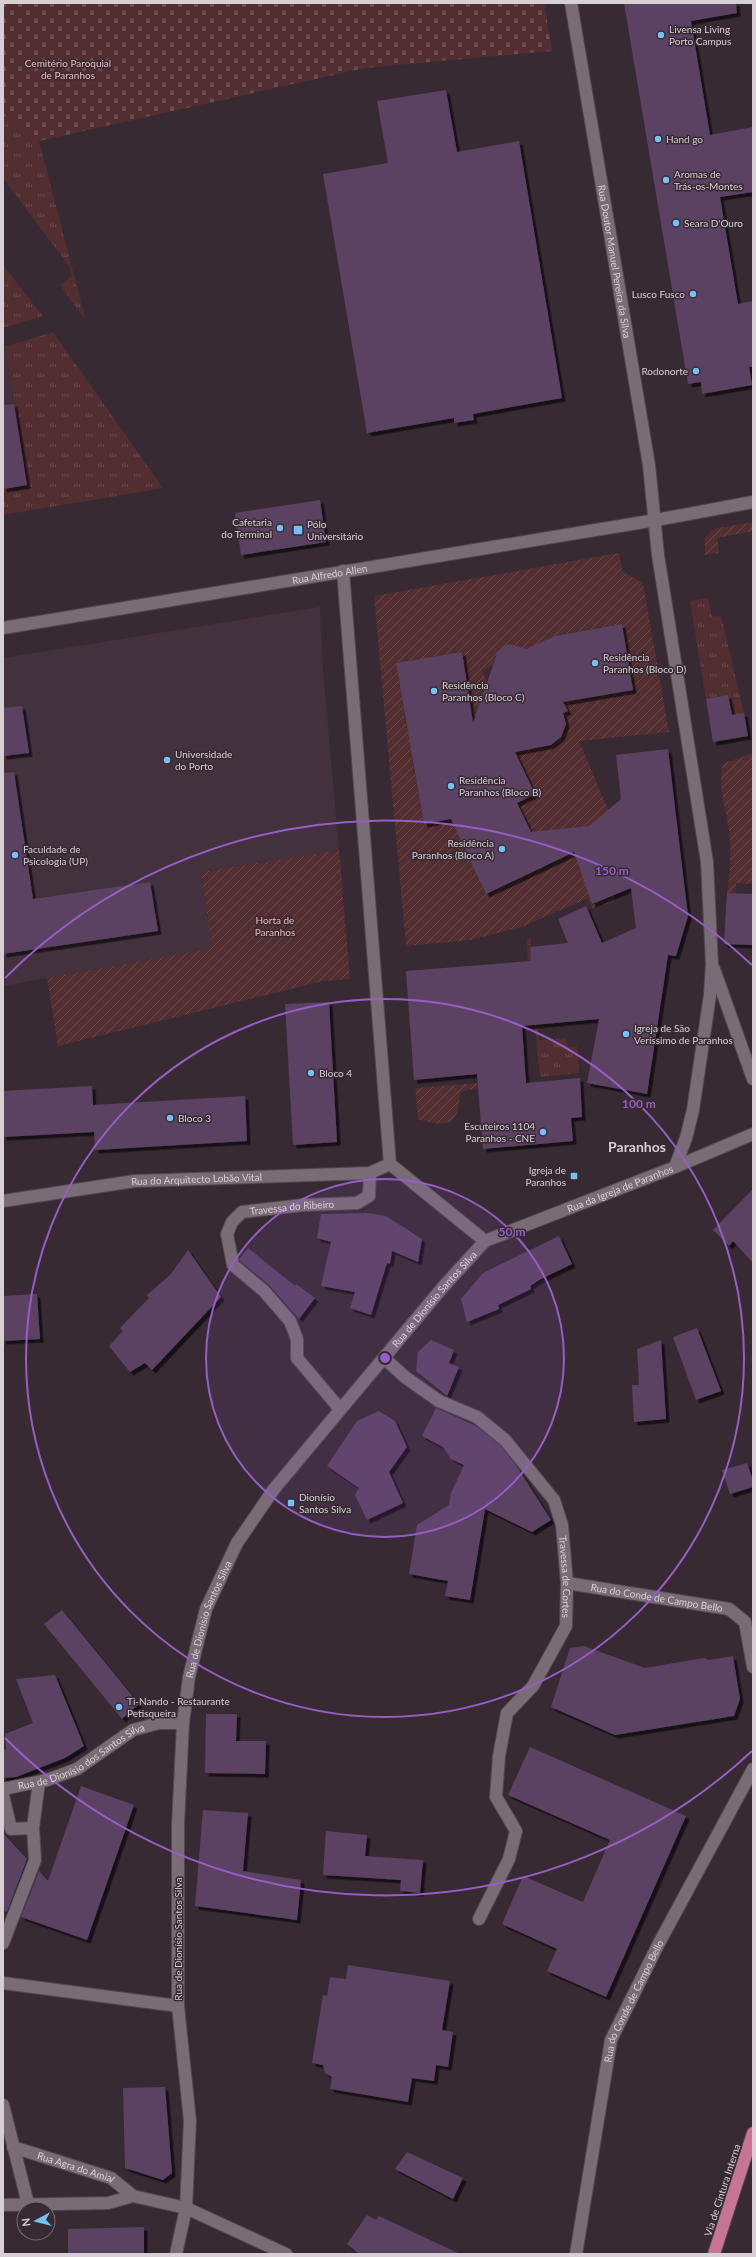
<svg xmlns="http://www.w3.org/2000/svg" width="756" height="2257" font-family="Lato,sans-serif">
  <style>
    .built { fill: #43313e }
    .grass { fill: url(#grass-tufts) }
    .cemetery { fill: url(#cemetery-stones) }
    .garden { fill: url(#garden-furrows); fill-rule: evenodd }
    .building { fill: #5b4262; filter: url(#shadow) }
    .lines { fill: none; stroke-linecap: round; stroke-linejoin: round }
    .street-casing { stroke: #52484f; stroke-width: 14 }
    .secondary-casing { stroke: #52484f; stroke-width: 14 }
    .highway-casing { stroke: #52484f; stroke-width: 14 }
    .street { stroke: #7a6c76; stroke-width: 12 }
    .secondary { stroke: #7a6c76; stroke-width: 12 }
    .highway { stroke: #c87595; stroke-width: 12 }
    .ring { fill: none; stroke: #975dc6; stroke-width: 2 }
    .poi-dot { fill: #77bff7; stroke: #372a33; stroke-width: 1.5 }
    .labels { text-anchor: middle; dominant-baseline: central; stroke-width: 3; stroke-linejoin: round; paint-order: stroke }
    .poi-label { font-size: 10px; fill: #d8cfd5; stroke: #372a33; text-anchor: start }
    .park-label { font-size: 10px; fill: #f7b8bc; stroke: #372a33 }
    .street-label { font-size: 10px; fill: #d8cfd5; stroke: #372a33 }
    .district-label { font-size: 14px; font-weight: bold; fill: #d8cfd5; stroke: #372a33 }
    .centre { fill: #975dc6; stroke: #372a33; stroke-width: 2 }
    .ring-label { font-size: 12px; text-anchor: middle; font-weight: bold; fill: #975dc6; stroke: #372a33; stroke-width: 3; stroke-linejoin: round; paint-order: stroke }
  </style>
  <defs>
    <pattern id="grass-tufts" width="24" height="20" patternUnits="userSpaceOnUse"><rect width="24" height="20" fill="#522e31"/><path d="M3 7l-1-3M5 7V3M7 7l1-3M15 17l-1-3M17 17v-4M19 17l1-3" fill="none" stroke="#6a4b4e"/></pattern>
    <pattern id="cemetery-stones" width="16" height="16" patternUnits="userSpaceOnUse"><rect width="16" height="16" fill="#522e31"/><path d="M2 7V4a2 2 0 0 1 4 0v3zM10 15v-3a2 2 0 0 1 4 0v3z" fill="#6a4b4e"/></pattern>
    <pattern id="garden-furrows" width="10" height="10" patternUnits="userSpaceOnUse"><rect width="10" height="10" fill="#522e31"/><path d="M-1 1l2-2M0 10L10 0M9 11l2-2" fill="none" stroke="#6a4b4e"/></pattern>
    <filter id="shadow"><feDropShadow dx="3.5" dy="3.5" stdDeviation="0" flood-color="#0009"/></filter>
  </defs>
  <rect width="100%" height="100%" fill="#372a33"/>
  <path class="built" d="M 3,335 L 27,485 L 3,489 Z
    M 320,607 L 323,669 L 339,850 L 201,872 L 212,948 L 3,986 L 3,658 Z"/>
  <path class="grass" d="M 3,115 L 39,141 L 86,321 L 60,285 L 72,276 L 69,266 L 3,178 Z
    M 3,265 L 43,316 L 3,328 Z
    M 53,332 L 163,488 L 3,515 L 3,489 L 27,485 L 5,347 Z
    M 708,598 L 712,617 L 721,616 L 744,713 L 732,715 L 728,695 L 706,699 L 690,601 Z
    M 531,937 L 530,947 L 539,1040 L 566,1038 L 568,1047 L 577,1046 L 579,1073 L 540,1077 L 526,941 Z"/>
  <path class="cemetery" d="M 3,3 L 544,3 L 552,51 L 365,68 L 39,141 L 3,115 Z"/>
  <path class="garden" d="M 753,522 L 753,531 L 717,538 L 719,553 L 705,555 L 705,538 L 712,530 L 718,528 Z
    M 619,553 L 622,571 L 643,583 L 669,732 L 579,741 L 617,831 L 610,870 L 615,902 L 592,908 L 588,898 L 524,926 L 471,940 L 406,946 L 374,596 ZM 622,624 L 633,690 L 568,701 L 557,635 ZM 511,644 L 522,651 L 535,645 L 567,711 L 563,713 C 566,726 565,734 554,743 C 544,752 524,746 515,737 C 508,731 488,683 482,671 L 497,663 C 494,653 500,647 511,644 ZM 462,652 L 472,718 L 407,730 L 396,663 ZM 477,747 L 489,813 L 424,824 L 412,758 Z
    M 753,753 L 753,884 L 736,883 L 736,893 L 727,893 C 730,875 731,857 730,840 C 729,819 715,781 724,763 Z
    M 339,850 L 350,979 L 323,981 L 58,1046 L 47,978 L 212,948 L 201,872 Z
    M 477,1083 L 478,1088 L 462,1091 C 458,1098 460,1106 457,1113 C 450,1130 430,1123 418,1119 L 415,1088 Z"/>
  <path class="building" d="M 624,3 L 736,3 L 737,13 L 691,21 L 710,135 L 753,127 L 753,192 L 720,197 L 738,304 L 753,301 L 753,367 L 749,367 L 752,385 L 702,394 L 701,382 L 688,384 Z
    M 446,90 L 457,152 L 519,141 L 562,398 L 473,414 L 474,420 L 454,423 L 454,418 L 367,433 L 323,174 L 388,163 L 377,101 Z
    M 14,404 L 27,485 L 3,489 L 3,405 Z
    M 320,500 L 326,542 L 241,555 L 235,513 Z
    M 622,624 L 633,690 L 563,702 L 568,711 L 563,713 L 566,724 L 561,737 L 551,745 L 515,752 L 535,794 L 517,803 L 531,832 L 589,826 L 621,799 L 616,755 L 668,749 L 688,916 L 676,956 L 668,955 L 647,1094 L 587,1083 L 599,1019 L 522,1026 L 526,1083 L 580,1078 L 582,1117 L 571,1118 L 573,1141 L 483,1149 L 477,1074 L 414,1080 L 406,971 L 531,961 L 530,947 L 568,943 L 558,919 L 586,906 L 602,943 L 636,928 L 631,888 L 592,904 L 574,852 L 486,894 L 451,819 L 424,824 L 396,663 L 462,652 L 473,723 L 498,651 L 503,646 L 510,644 L 526,649 L 555,636 Z
    M 728,695 L 732,715 L 744,713 L 748,736 L 713,742 L 706,699 Z
    M 22,706 L 29,753 L 3,756 L 3,708 Z
    M 14,772 L 33,899 L 150,882 L 158,931 L 3,954 L 3,773 Z
    M 727,893 L 753,894 L 753,945 L 724,944 Z
    M 329,1002 L 337,1142 L 293,1145 L 285,1004 Z
    M 92,1086 L 93,1105 L 245,1096 L 247,1141 L 95,1150 L 94,1132 L 3,1137 L 3,1091 Z
    M 753,1189 L 753,1263 L 733,1241 L 729,1246 L 713,1230 Z
    M 367,1213 L 386,1216 L 422,1239 L 418,1262 L 392,1251 L 390,1264 L 387,1263 L 371,1315 L 350,1308 L 355,1292 L 321,1286 L 331,1242 L 317,1238 L 321,1214 Z
    M 559,1236 L 572,1264 L 539,1280 L 530,1286 L 531,1289 L 498,1305 L 499,1309 L 467,1322 L 461,1299 L 483,1273 Z
    M 248,1248 L 295,1286 L 296,1284 L 315,1298 L 299,1319 L 269,1285 L 240,1261 L 239,1259 Z
    M 188,1250 L 221,1297 L 152,1370 L 145,1363 L 130,1372 L 109,1346 L 123,1331 L 120,1328 L 149,1298 L 147,1295 L 171,1274 Z
    M 37,1294 L 40,1339 L 3,1341 L 3,1296 Z
    M 697,1328 L 721,1391 L 696,1400 L 673,1337 Z
    M 431,1340 L 454,1350 L 449,1363 L 459,1367 L 447,1396 L 416,1371 L 418,1352 Z
    M 661,1340 L 666,1419 L 634,1422 L 632,1385 L 639,1385 L 637,1349 Z
    M 436,1408 L 476,1426 L 500,1445 L 518,1468 L 551,1520 L 532,1532 L 485,1509 L 470,1600 L 445,1596 L 448,1581 L 409,1574 L 417,1525 L 449,1505 L 451,1493 L 464,1465 L 451,1459 L 443,1447 L 422,1436 Z
    M 379,1411 L 395,1421 L 407,1447 L 389,1472 L 403,1503 L 367,1520 L 355,1495 L 359,1488 L 327,1466 L 357,1421 Z
    M 747,1463 L 753,1480 L 753,1487 L 730,1494 L 722,1470 Z
    M 62,1610 L 139,1704 L 122,1719 L 44,1624 Z
    M 584,1646 L 645,1668 L 704,1658 L 709,1660 L 733,1656 L 740,1699 L 734,1716 L 615,1735 L 551,1707 L 570,1648 Z
    M 55,1675 L 84,1746 L 65,1758 L 16,1777 L 3,1778 L 3,1750 L 6,1749 L 5,1734 L 33,1723 L 16,1679 Z
    M 206,1714 L 237,1714 L 236,1741 L 266,1741 L 265,1774 L 205,1773 Z
    M 530,1747 L 686,1816 L 606,1997 L 547,1971 L 557,1949 L 502,1924 L 523,1876 L 583,1902 L 610,1840 L 508,1795 Z
    M 81,1786 L 134,1805 L 87,1940 L 21,1917 L 39,1871 L 48,1881 Z
    M 203,1810 L 248,1813 L 243,1871 L 301,1880 L 297,1920 L 195,1906 Z
    M 326,1831 L 367,1835 L 365,1856 L 423,1860 L 420,1893 L 400,1891 L 401,1880 L 323,1875 Z
    M 3,1833 L 27,1859 L 7,1912 L 3,1910 Z
    M 348,1965 L 450,1981 L 442,2030 L 453,2032 L 448,2067 L 436,2065 L 434,2081 L 412,2078 L 408,2102 L 330,2089 L 332,2077 L 325,2073 L 323,2065 L 312,2063 L 323,1995 L 327,1996 L 330,1977 L 346,1979 Z
    M 165,2087 L 172,2173 L 163,2180 L 125,2168 L 123,2088 Z
    M 407,2152 L 463,2178 L 453,2199 L 395,2169 Z
    M 367,2215 L 376,2220 L 379,2216 L 460,2254 L 359,2254 L 347,2244 Z
    M 144,2227 L 144,2254 L 68,2254 L 68,2229 Z"/>
  <g class="lines">
    <g class="street-casing">
      <g id="street">
        <path d="M 656,520 L 753,502"/>
        <path id="s1" d="M 3,1201 L 135,1181 L 370,1173 L 390,1164"/>
        <path id="s2" d="M 384,1358 L 405,1377 L 439,1401 L 477,1417 L 505,1440 L 554,1500 L 562,1525 L 567,1583 L 566,1626 L 533,1686 L 507,1713 L 499,1756 L 496,1797 L 516,1831 L 509,1859 L 479,1919"/>
        <path id="s3" d="M 340,1409 L 297,1358 L 297,1339 L 290,1321 L 264,1291 L 233,1265 L 227,1234 L 232,1222 L 242,1212 L 303,1205 L 357,1203 L 369,1196 L 370,1173"/>
        <path id="s4" d="M 567,1583 L 729,1609 L 745,1622 L 753,1667"/>
        <path id="s5" d="M 3,1789 L 47,1780 L 77,1769 L 133,1730 L 159,1723 L 183,1723"/>
        <path d="M 3,1795 L 11,1829 L 33,1828"/>
        <path d="M 3,1943 L 35,1860 L 33,1828 L 39,1782"/>
        <path d="M 3,2105 L 28,2204"/>
        <path id="s6" d="M 13,2147 L 111,2178 L 133,2196"/>
        <path d="M 3,2205 L 108,2203 L 133,2196 L 186,2208 L 286,2254"/>
        <path d="M 176,2254 L 186,2208 L 190,2121 L 178,2006"/>
        <path id="s7" d="M 576,2254 L 611,2040 L 658,1945 L 753,1769"/>
      </g>
    </g>
    <g class="secondary-casing">
      <g id="secondary">
        <path id="s8" d="M 571,3 L 649,465 L 658,555 L 707,862 L 712,964 L 710,995 L 693,1110 L 686,1138 L 675,1167"/>
        <path d="M 343,571 L 390,1164 L 485,1241"/>
        <path id="s9" d="M 3,628 L 656,520"/>
        <path d="M 714,969 L 753,1079"/>
        <path id="s10" d="M 3,1983 L 178,2006 L 178,1825 L 183,1723 L 189,1677 L 206,1609 L 237,1543 L 274,1489 L 443,1287 L 485,1241 L 675,1167 L 753,1134"/>
      </g>
    </g>
    <g class="highway-casing">
      <path id="highway" d="M 714,2254 L 753,2133"/>
    </g>
    <use href="#street" class="street"/>
    <use href="#secondary" class="secondary"/>
    <use href="#highway" class="highway"/>
  </g>
  <circle cx="385" cy="1358" r="179" fill="#975dc6" fill-opacity=".12"/>
  <g class="ring">
    <circle cx="385" cy="1358" r="179"/>
    <circle cx="385" cy="1358" r="359"/>
    <path d="M752 1751A538 538 0 0 1 5 1738M5 978A538 538 0 0 1 752 965"/>
  </g>
  <g class="poi-dot">
    <circle cx="661" cy="35" r="4"/>
    <circle cx="658" cy="139" r="4"/>
    <circle cx="666" cy="180" r="4"/>
    <circle cx="676" cy="223" r="4"/>
    <circle cx="693" cy="294" r="4"/>
    <circle cx="696" cy="371" r="4"/>
    <circle cx="280" cy="528" r="4"/>
    <rect x="293" y="525" width="10" height="10" rx="2"/>
    <circle cx="595" cy="663" r="4"/>
    <circle cx="434" cy="691" r="4"/>
    <circle cx="167" cy="760" r="4"/>
    <circle cx="451" cy="786" r="4"/>
    <circle cx="502" cy="849" r="4"/>
    <circle cx="15" cy="855" r="4"/>
    <circle cx="626" cy="1034" r="4"/>
    <circle cx="311" cy="1073" r="4"/>
    <circle cx="170" cy="1118" r="4"/>
    <circle cx="543" cy="1132" r="4"/>
    <rect x="570" y="1172" width="8" height="8" rx="2"/>
    <rect x="287" y="1499" width="8" height="8" rx="2"/>
    <circle cx="119" cy="1707" r="4"/>
  </g>
  <g class="labels">
    <g class="poi-label">
      <text x="669" y="29">Livensa Living<tspan x="669" dy="12">Porto Campus</tspan></text>
      <text x="666" y="139">Hand go</text>
      <text x="674" y="174">Aromas de<tspan x="674" dy="12">Trás-os-Montes</tspan></text>
      <text x="684" y="223">Seara D'Ouro</text>
      <text x="685" y="294" text-anchor="end">Lusco Fusco</text>
      <text x="688" y="371" text-anchor="end">Rodonorte</text>
      <text x="272" y="522" text-anchor="end">Cafetaria<tspan x="272" dy="12">do Terminal</tspan></text>
      <text x="307" y="524">Pólo<tspan x="307" dy="12">Universitário</tspan></text>
      <text x="603" y="657">Residência<tspan x="603" dy="12">Paranhos (Bloco D)</tspan></text>
      <text x="442" y="685">Residência<tspan x="442" dy="12">Paranhos (Bloco C)</tspan></text>
      <text x="175" y="754">Universidade<tspan x="175" dy="12">do Porto</tspan></text>
      <text x="459" y="780">Residência<tspan x="459" dy="12">Paranhos (Bloco B)</tspan></text>
      <text x="494" y="843" text-anchor="end">Residência<tspan x="494" dy="12">Paranhos (Bloco A)</tspan></text>
      <text x="23" y="849">Faculdade de<tspan x="23" dy="12">Psicologia (UP)</tspan></text>
      <text x="634" y="1028">Igreja de São<tspan x="634" dy="12">Veríssimo de Paranhos</tspan></text>
      <text x="319" y="1073">Bloco 4</text>
      <text x="178" y="1118">Bloco 3</text>
      <text x="535" y="1126" text-anchor="end">Escuteiros 1104<tspan x="535" dy="12">Paranhos - CNE</tspan></text>
      <text x="566" y="1170" text-anchor="end">Igreja de<tspan x="566" dy="12">Paranhos</tspan></text>
      <text x="299" y="1497">Dionísio<tspan x="299" dy="12">Santos Silva</tspan></text>
      <text x="127" y="1701">Ti-Nando - Restaurante<tspan x="127" dy="12">Petisqueira</tspan></text>
    </g>
    <g class="park-label">
      <text x="68" y="63">Cemitério Paroquial<tspan x="68" dy="12">de Paranhos</tspan></text>
      <text x="275" y="920">Horta de<tspan x="275" dy="12">Paranhos</tspan></text>
    </g>
    <g class="street-label">
      <text stroke="none"><textPath href="#s8" startOffset="262">Rua Doutor Manuel Pereira da Silva</textPath></text>
      <text stroke="none"><textPath href="#s9" startOffset="331">Rua Alfredo Allen</textPath></text>
      <text stroke="none"><textPath href="#s1" startOffset="195">Rua do Arquitecto Lobão Vital</textPath></text>
      <text stroke="none"><textPath href="#s10" startOffset="1185">Rua da Igreja de Paranhos</textPath></text>
      <text stroke="none"><textPath href="#s3" startOffset="294">Travessa do Ribeiro</textPath></text>
      <text stroke="none"><textPath href="#s10" startOffset="963">Rua de Dionísio Santos Silva</textPath></text>
      <text stroke="none"><textPath href="#s2" startOffset="303">Travessa de Cortes</textPath></text>
      <text stroke="none"><textPath href="#s4" startOffset="91">Rua do Conde de Campo Bello</textPath></text>
      <text stroke="none"><textPath href="#s10" startOffset="567">Rua de Dionísio Santos Silva</textPath></text>
      <text stroke="none"><textPath href="#s5" startOffset="86">Rua de Dionísio dos Santos Silva</textPath></text>
      <text transform="translate(178 1939) rotate(-90)">Rua de Dionísio Santos Silva</text>
      <text stroke="none"><textPath href="#s7" startOffset="261">Rua do Conde de Campo Bello</textPath></text>
      <text stroke="none"><textPath href="#s6" startOffset="66">Rua Agra do Amial</textPath></text>
      <text transform="translate(722 2190) rotate(-72)">Via de Cintura Interna</text>
    </g>
    <g class="district-label">
      <text x="637" y="1146">Paranhos</text>
    </g>
  </g>
  <circle cx="385" cy="1358" r="6" class="centre"/>
  <g class="ring-label">
    <text x="612" y="875">150 m</text>
    <text x="639" y="1108">100 m</text>
    <text x="512" y="1236">50 m</text>
  </g>
  <rect width="756" height="2257" fill="none" stroke="#d8cfd5" stroke-width="8"/>
  <g transform="translate(36 2221) rotate(263)"><circle r="19" fill="#372a33" stroke="#776c74"/>
  <path d="M0-3L7 15L0 10L-7 15Z" fill="#77bff7"/>
  <text y="-6" font-size="11" font-weight="bold" text-anchor="middle" fill="#d8cfd5">N</text>
  </g>
</svg>
